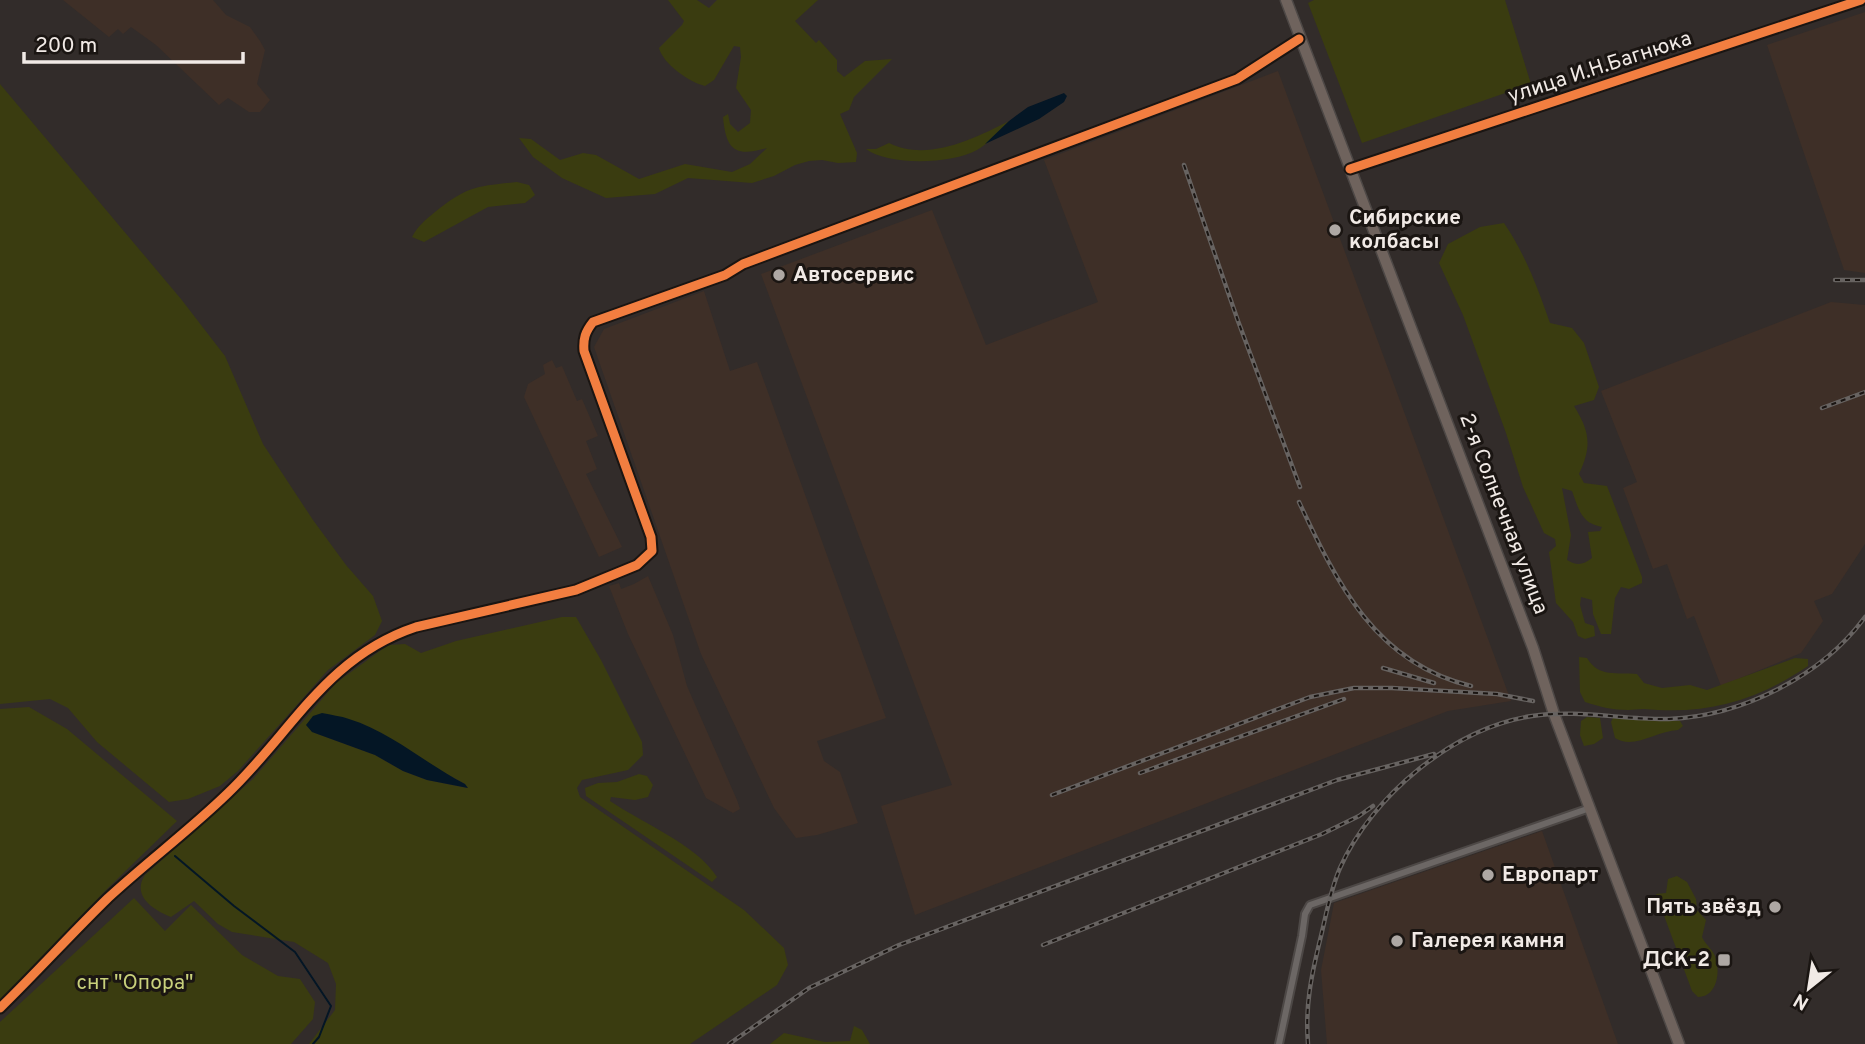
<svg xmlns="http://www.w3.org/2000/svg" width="1865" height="1044" font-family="Overpass,sans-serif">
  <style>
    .built { fill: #3e2f27 }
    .green { fill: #3a3c10; fill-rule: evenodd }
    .water { fill: #041625 }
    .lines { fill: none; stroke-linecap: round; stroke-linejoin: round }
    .stream { stroke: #041625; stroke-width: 2 }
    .minor-casing { stroke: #4d4846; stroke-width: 10 }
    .primary-casing { stroke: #4d4846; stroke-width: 13 }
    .minor { stroke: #6c6765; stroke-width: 6 }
    .primary { stroke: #6f635d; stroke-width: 10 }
    .rail-casing { stroke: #676361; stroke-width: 4.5 }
    .rail { stroke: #1a1512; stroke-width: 2; stroke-dasharray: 5; stroke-linecap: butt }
    .cycleway-casing { stroke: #1a1512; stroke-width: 13 }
    .cycleway { stroke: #f27e40; stroke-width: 9 }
    .poi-dot { fill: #aea8a4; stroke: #1a1512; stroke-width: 2.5 }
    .labels { text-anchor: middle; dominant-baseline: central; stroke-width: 6; stroke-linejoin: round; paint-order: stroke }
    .street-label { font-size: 21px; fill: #f1eae6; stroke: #1a1512 }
    .poi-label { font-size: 21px; font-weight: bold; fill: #f1eae6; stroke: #1a1512; text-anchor: start }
    .park-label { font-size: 21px; fill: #c8d07b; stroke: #1a1512 }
  </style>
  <rect width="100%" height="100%" fill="#322c2a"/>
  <path class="built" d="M 63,0 L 213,0 L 226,15 L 250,27 L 260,41 L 265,50 L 257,84 L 270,100 L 260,112 L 249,112 L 228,98 L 219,105 L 156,45 L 131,27 L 123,34 L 118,29 L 109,37 Z
    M 1865,12 L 1865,273 L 1844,270 L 1767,45 Z
    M 1278,71 L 1511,701 L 1448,711 L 915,915 L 881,806 L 952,785 L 761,274 L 932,210 L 986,345 L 1098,302 L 1044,160 Z
    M 704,291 L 730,371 L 757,362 L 886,718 L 817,741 L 824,761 L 840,772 L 858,823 L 817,835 L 796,838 L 774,808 L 701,654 L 594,347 L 604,329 Z
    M 1831,302 L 1865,305 L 1865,544 L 1832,594 L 1814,601 L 1823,621 L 1801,653 L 1721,686 L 1694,616 L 1687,619 L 1667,564 L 1653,569 L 1623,488 L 1637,482 L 1601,391 Z
    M 552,360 L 556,368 L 562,366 L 577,401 L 582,399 L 598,436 L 586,441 L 597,469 L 586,474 L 622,547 L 599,557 L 524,397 L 528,384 L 545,374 L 543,365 Z
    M 648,576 L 673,635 L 687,686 L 737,800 L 740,809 L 733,813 L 706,798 L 628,634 L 609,586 L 619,583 L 621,589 L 634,584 Z
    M 1542,831 L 1618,1044 L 1327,1044 L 1321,970 L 1334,903 Z"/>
  <path class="green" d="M 668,0 L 697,0 L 709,8 L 717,0 L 818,0 L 795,21 L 816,43 L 819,40 L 837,60 L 837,71 L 844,77 L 865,61 L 892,59 L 854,97 L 849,110 L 840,114 L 857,153 L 856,162 L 838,163 L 822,160 L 809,161 L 795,165 L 774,176 L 752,183 L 688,178 L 655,194 L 606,198 L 562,178 L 533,157 L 519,138 L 531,139 L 560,160 L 583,153 L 596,155 L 639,179 L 685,164 L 732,172 L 750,164 L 767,148 C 736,157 726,151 723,117 L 728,114 L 730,124 L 738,132 L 750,123 L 751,110 L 736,88 L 741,57 L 740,47 L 734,46 L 714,80 L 705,86 C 689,82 663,64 659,48 L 682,25 L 684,21 Z
    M 1314,0 L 1505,0 L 1531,84 L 1362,143 L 1308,3 Z
    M 0,84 L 181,299 L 225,356 L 263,444 L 313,520 L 346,565 L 373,596 L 382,621 L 375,635 L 328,670 L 238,771 L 220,786 L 188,799 L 169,802 L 97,742 L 68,708 L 50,699 L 0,704 Z
    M 1009,121 C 999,131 989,143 977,150 C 952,164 889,166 866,149 L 876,149 L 889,143 C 927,162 974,139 1009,121 Z
    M 517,182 L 529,185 L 535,195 L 525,203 L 488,207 L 424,242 L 412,237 C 418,226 425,220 435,212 C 467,186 477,186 517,182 Z
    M 1504,223 C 1526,256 1537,286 1550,323 L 1572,328 L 1584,343 L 1599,387 L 1594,400 L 1574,406 C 1590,432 1592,446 1579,474 L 1584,483 L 1607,486 L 1642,577 L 1642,583 L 1629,589 L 1621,587 L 1615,598 L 1611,634 L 1601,634 L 1593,614 L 1592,600 L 1581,597 L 1580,605 L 1585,623 L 1594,626 L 1595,636 L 1585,639 L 1578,636 L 1573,622 L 1556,603 L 1549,552 L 1556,546 L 1555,539 L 1544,533 L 1523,487 L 1506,433 L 1463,315 L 1439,263 L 1448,244 L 1480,227 ZM 1562,488 L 1572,491 C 1579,510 1581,523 1602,527 L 1600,531 L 1588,532 L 1592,558 C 1583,565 1577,566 1567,560 L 1571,535 Z
    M 562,617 L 576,617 L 601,660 L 642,742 L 643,755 L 628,770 L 582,780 L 577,788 L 580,797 L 744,910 L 784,948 L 788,965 L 777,985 L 690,1044 L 309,1044 L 335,1010 L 336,984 L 328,963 L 294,942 L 232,932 L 218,924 L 194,901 L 171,917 C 154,910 131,896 145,875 L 253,779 L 336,683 L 388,645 L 405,644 L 421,653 L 456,641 ZM 312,732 L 436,768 L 465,784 L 467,788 L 427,780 L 403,771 L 375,755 Z
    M 1579,657 L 1587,658 C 1599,678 1617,672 1637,674 L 1644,683 L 1662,688 L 1690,685 L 1707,690 L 1795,658 L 1808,659 L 1808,666 C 1756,701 1707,715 1644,709 C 1638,709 1633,710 1628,710 C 1613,710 1600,707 1585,702 L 1580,692 Z
    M 29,707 L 67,729 L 177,821 L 106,890 L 0,1000 L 0,709 Z
    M 1587,717 L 1600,718 L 1603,738 L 1594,744 L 1584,746 L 1580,735 L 1581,721 Z
    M 1613,718 L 1680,721 L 1683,726 L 1678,730 C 1656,731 1634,750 1615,738 L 1611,722 Z
    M 639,774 L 647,776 L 653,785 L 648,797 L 635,800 L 611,797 L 610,801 C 642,823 696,844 717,877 L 712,882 L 586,796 L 585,788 L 598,783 L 617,782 Z
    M 1677,876 L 1687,882 L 1696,899 L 1697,910 L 1706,920 L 1702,937 C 1705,944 1712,949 1715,956 C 1721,972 1717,997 1698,997 L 1692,991 L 1656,894 L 1666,893 L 1668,879 Z
    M 134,898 L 165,931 L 191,905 L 242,955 L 278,976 L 300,979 L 315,1002 L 313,1019 L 291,1044 L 0,1044 L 0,1022 Z
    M 854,1026 L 862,1030 L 870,1044 L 770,1044 L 784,1033 L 825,1042 L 850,1041 Z"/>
  <path class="water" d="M 1064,93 L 1067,96 L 1064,102 L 1039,119 L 985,144 L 1009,121 L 1028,107 Z
    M 322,713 C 331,715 341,716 349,719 C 391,732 426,764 465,784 L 468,788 L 427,780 L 403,771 L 375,755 L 312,732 L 306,725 L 313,716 Z"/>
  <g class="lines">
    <path class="stream" d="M 175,856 L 234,906 L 295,952 L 331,1006 L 319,1037 L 313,1044"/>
    <g class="minor-casing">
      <path id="minor" d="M 1350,169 L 1861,0
        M 0,1008 C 37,972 71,934 108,898 C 147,862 190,830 228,793 C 292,732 326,657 416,627 L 576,590 L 637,565 L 652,551 L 651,537 L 584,351 C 583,339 585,332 593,322 L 725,275 L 743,264 L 1237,79 L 1299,39
        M 1279,1044 L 1302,936 L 1305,914 L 1310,905 L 1590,808"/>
    </g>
    <g class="primary-casing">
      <path id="primary" d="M 1286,0 L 1533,648 L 1554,714 L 1679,1044"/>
    </g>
    <use href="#minor" class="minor"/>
    <use href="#primary" class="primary"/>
    <g class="rail-casing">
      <path id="rail" d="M 1184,165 L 1238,321 L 1300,487
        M 1835,280 L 1865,280
        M 1822,408 L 1865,392
        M 1299,502 C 1337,583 1375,663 1471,686
        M 1383,668 L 1434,683
        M 1140,773 L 1344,699
        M 1052,795 L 1310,697 L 1354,688 L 1392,688 L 1497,694 L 1533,701
        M 1043,945 L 1322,834 L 1359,816 L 1373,806
        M 729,1044 L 809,988 L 899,945 L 1337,780 L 1434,754
        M 1308,1044 C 1305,1006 1311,977 1320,940 C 1326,916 1330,891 1340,868 C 1372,796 1453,728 1532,716 C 1577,709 1624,720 1669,719 C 1742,716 1822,676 1865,617"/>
    </g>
    <use href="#rail" class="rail"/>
    <g class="cycleway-casing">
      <path id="cycleway" d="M 1350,169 L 1861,0
        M 0,1008 C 37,972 71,934 108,898 C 147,862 190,830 228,793 C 292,732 326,657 416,627 L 576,590 L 637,565 L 652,551 L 651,537 L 584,351 C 583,339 585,332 593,322 L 725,275 L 743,264 L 1237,79 L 1299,39"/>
    </g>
    <use href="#cycleway" class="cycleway"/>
  </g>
  <g class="poi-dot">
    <circle cx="1335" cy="230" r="7"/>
    <circle cx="779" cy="275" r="7"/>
    <circle cx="1488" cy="875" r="7"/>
    <circle cx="1775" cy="907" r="7"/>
    <circle cx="1397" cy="941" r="7"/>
    <rect x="1717" y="953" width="14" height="14" rx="3.5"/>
  </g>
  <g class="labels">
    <g class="street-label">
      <text transform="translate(1600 68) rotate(-18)">улица И.Н.Багнюка</text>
      <text transform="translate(1503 514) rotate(69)">2-я Солнечная улица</text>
    </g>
    <g class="poi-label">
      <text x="1349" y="218">Сибирские<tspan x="1349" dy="24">колбасы</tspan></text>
      <text x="793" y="275">Автосервис</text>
      <text x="1502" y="875">Европарт</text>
      <text x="1761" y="907" text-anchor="end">Пять звёзд</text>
      <text x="1411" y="941">Галерея камня</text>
      <text x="1710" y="960" text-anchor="end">ДСК-2</text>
    </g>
    <g class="park-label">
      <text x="135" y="983">снт "Опора"</text>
    </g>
  </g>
  <g transform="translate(1809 988) rotate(210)" stroke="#1a1512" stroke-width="5" paint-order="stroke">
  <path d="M0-5L12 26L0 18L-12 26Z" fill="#f1eae6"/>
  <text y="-10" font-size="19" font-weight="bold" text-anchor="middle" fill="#f1eae6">N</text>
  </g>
  <path d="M24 52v10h219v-10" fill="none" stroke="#f1eae6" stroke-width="3.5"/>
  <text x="35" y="52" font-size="21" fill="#f1eae6" stroke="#1a1512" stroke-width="5" paint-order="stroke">200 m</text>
</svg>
